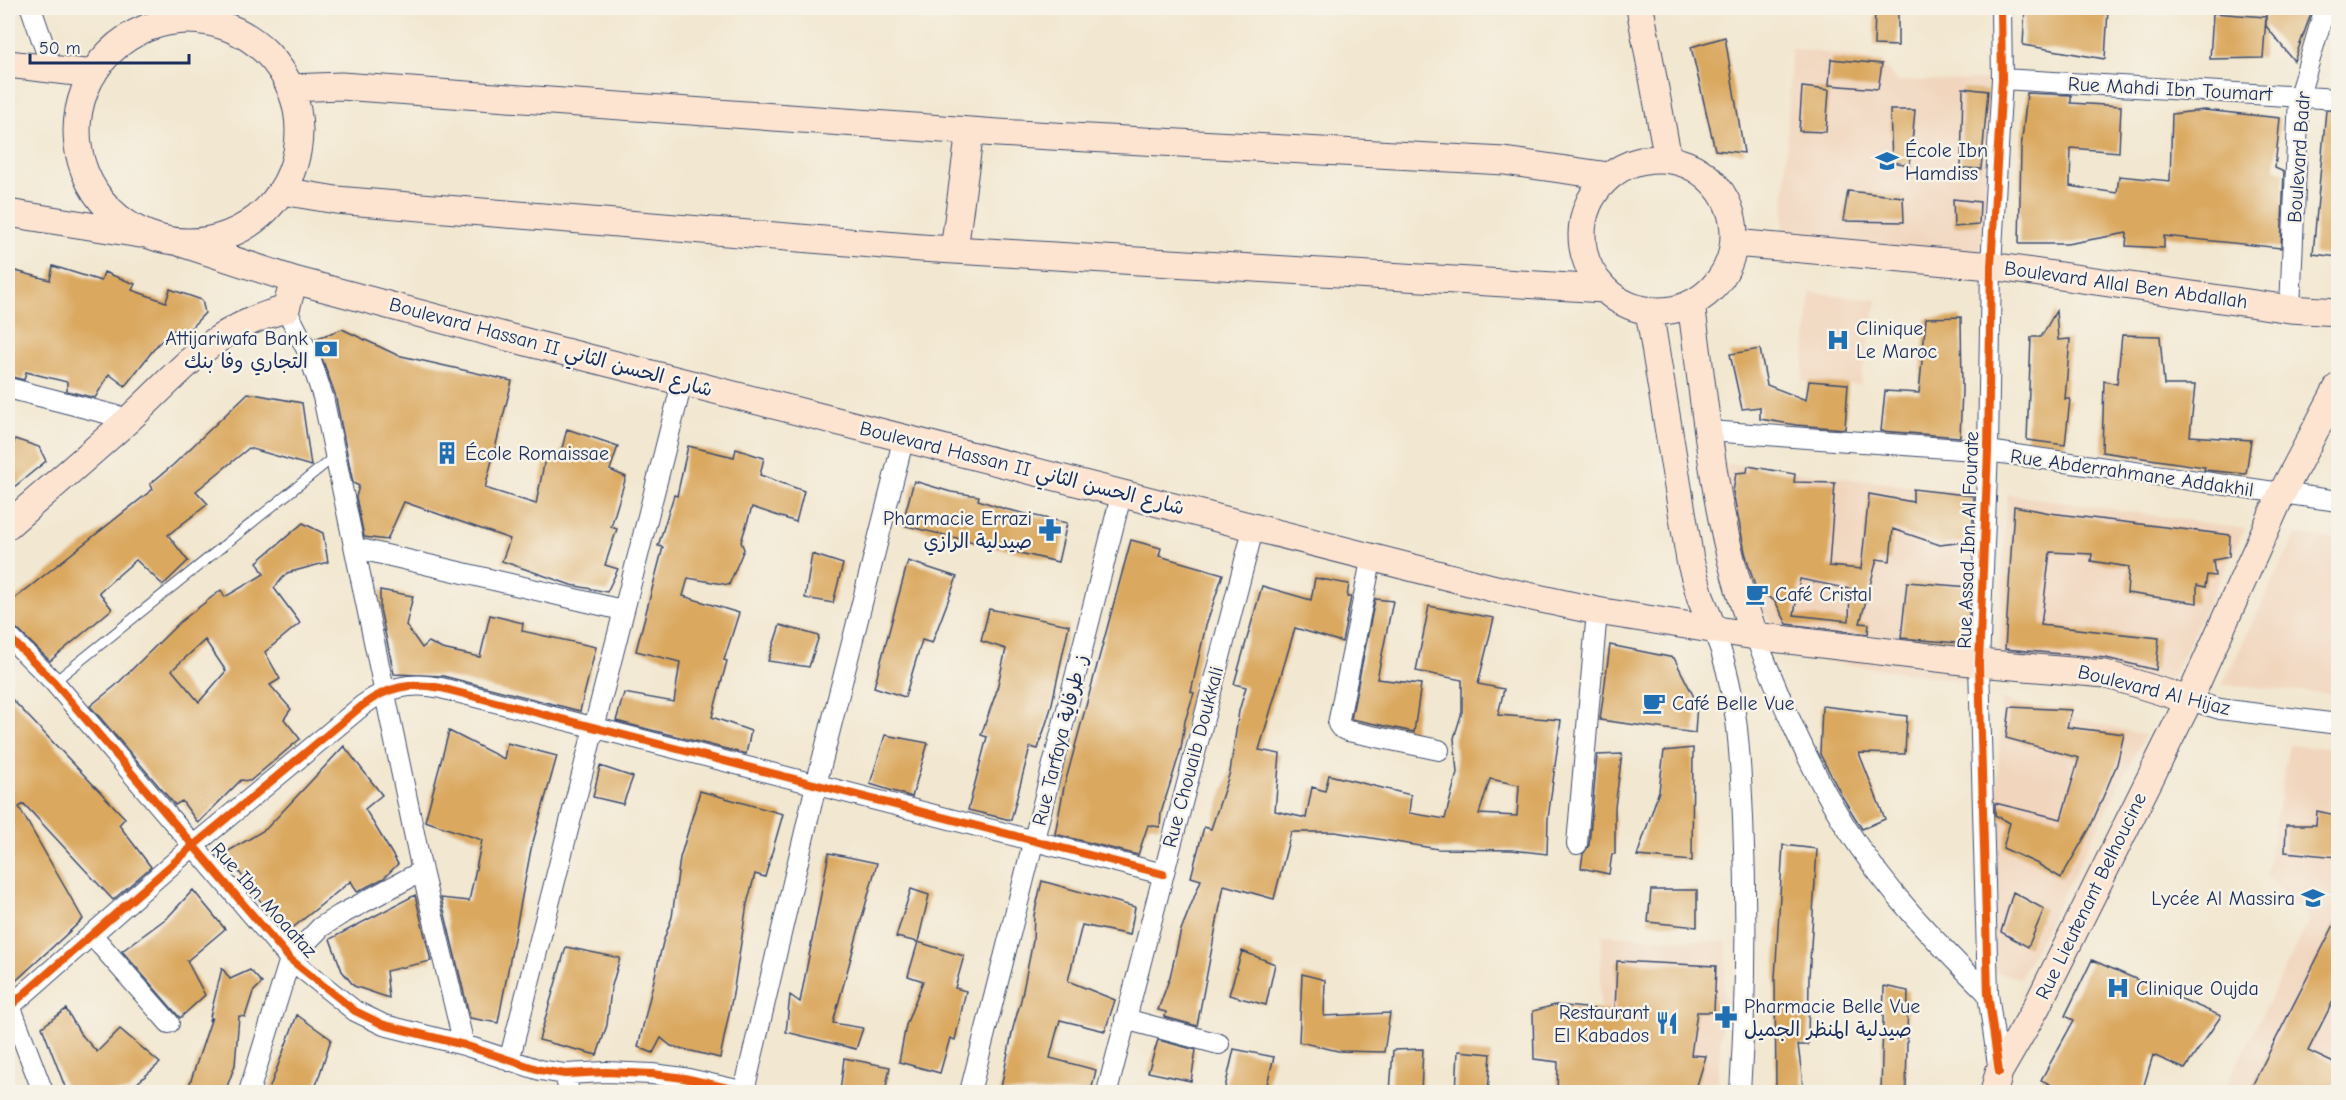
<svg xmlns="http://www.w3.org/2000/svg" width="2346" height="1100" font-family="'Comic Neue','Playpen Sans Arabic',sans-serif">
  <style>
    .built { fill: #f1d5bd }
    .building { fill: #daa85f; fill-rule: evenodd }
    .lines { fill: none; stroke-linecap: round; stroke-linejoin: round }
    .lane-casing { stroke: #3b4b6f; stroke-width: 11 }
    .street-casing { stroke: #3b4b6f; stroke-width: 22 }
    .secondary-casing { stroke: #3b4b6f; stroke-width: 29 }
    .lane { stroke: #fff; stroke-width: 9 }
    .street { stroke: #fff; stroke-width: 20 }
    .secondary { stroke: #fde4d1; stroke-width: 27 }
    .cycleway-casing { stroke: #f7f3e8; stroke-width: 11 }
    .cycleway { stroke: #e8590c; stroke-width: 8 }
    .labels { text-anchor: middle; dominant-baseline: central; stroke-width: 5; stroke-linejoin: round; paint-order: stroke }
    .street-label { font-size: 20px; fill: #1b2f5e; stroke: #f7f3e8 }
    .poi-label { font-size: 20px; fill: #1b2f5e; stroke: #f7f3e8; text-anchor: start }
  </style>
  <rect width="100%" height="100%" fill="#f7f3e8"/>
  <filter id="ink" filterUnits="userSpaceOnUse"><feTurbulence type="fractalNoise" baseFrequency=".0167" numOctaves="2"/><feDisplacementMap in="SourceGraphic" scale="12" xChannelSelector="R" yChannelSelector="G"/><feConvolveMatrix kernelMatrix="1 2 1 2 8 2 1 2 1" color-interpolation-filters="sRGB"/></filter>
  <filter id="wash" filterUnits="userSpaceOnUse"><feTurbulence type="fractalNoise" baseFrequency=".008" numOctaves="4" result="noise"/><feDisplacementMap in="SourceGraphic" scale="24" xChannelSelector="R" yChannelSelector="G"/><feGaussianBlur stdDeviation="1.35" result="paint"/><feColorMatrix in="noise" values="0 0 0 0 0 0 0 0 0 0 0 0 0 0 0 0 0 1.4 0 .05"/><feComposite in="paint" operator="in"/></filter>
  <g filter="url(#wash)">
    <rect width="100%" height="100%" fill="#f2e7d0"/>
    <path class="built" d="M 1791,48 L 1883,62 L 1896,81 L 1993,80 L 1981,259 L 1783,241 Z
      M 1811,292 L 1877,300 L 1860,385 L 1802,381 Z
      M 1722,463 L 1984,495 L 1980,683 L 1781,655 L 1777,631 L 1766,614 L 1736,595 Z
      M 2007,494 L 2245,529 L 2168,684 L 1998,673 Z
      M 2296,535 L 2338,539 L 2338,694 L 2222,685 Z
      M 2002,700 L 2145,735 L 2020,978 L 1987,970 Z
      M 2289,745 L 2338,749 L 2338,1092 L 2223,1092 L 2310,919 L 2266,876 Z
      M 1602,935 L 1727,942 L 1717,1092 L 1597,1092 Z"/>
    <g id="blocks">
      <path class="building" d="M 1875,8 L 1898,8 L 1898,46 L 1874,45 Z
        M 2025,8 L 2108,10 L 2105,59 L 2023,45 Z
        M 2266,8 L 2313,8 L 2294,61 L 2266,26 Z
        M 2213,13 L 2266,17 L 2263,58 L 2210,59 Z
        M 1725,37 L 1744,153 L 1715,150 L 1691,47 Z
        M 1831,59 L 1882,64 L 1878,89 L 1829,85 Z
        M 1802,87 L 1829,90 L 1826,132 L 1799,131 Z
        M 1963,88 L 1988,91 L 1981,169 L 1961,168 Z
        M 2027,93 L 2071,95 L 2071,103 L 2121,106 L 2119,152 L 2071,148 L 2070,186 L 2117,193 L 2119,176 L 2170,181 L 2172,114 L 2204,110 L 2280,118 L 2275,168 L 2284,172 L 2281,248 L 2164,236 L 2164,248 L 2126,246 L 2127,233 L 2067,244 L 2019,244 L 2021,149 Z
        M 1890,110 L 1915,110 L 1910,165 L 1892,162 Z
        M 2326,110 L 2338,111 L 2338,257 L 2313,254 Z
        M 1848,191 L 1903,197 L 1904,222 L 1843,221 Z
        M 1953,199 L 1980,202 L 1979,225 L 1954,227 Z
        M 53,266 L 101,281 L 104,272 L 135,284 L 132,290 L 166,302 L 170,289 L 202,300 L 205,313 L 182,337 L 174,330 L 158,344 L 125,386 L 109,374 L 95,398 L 67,391 L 67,382 L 26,372 L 24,380 L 8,376 L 8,269 L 50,280 Z
        M 2056,311 L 2058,340 L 2070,339 L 2065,399 L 2070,399 L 2065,445 L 2027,440 L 2031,337 L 2041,337 Z
        M 1961,317 L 1962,391 L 1960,437 L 1881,431 L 1885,391 L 1919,393 L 1926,318 Z
        M 342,329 L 397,355 L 512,381 L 485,488 L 536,504 L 545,459 L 559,460 L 567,429 L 618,446 L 610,470 L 626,477 L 611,527 L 617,529 L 605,565 L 618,569 L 607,592 L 571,585 L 502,561 L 510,539 L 404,502 L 387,540 L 364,537 L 356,497 L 359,486 L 353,483 L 335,394 L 315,339 Z
        M 2122,335 L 2160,336 L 2164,385 L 2195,385 L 2190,436 L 2251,440 L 2246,474 L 2204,470 L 2205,467 L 2102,452 L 2104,381 L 2117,384 Z
        M 1760,349 L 1767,385 L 1806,400 L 1809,381 L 1848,384 L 1845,429 L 1796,425 L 1760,419 L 1760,407 L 1742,409 L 1730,354 Z
        M 248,393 L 302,403 L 311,466 L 249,448 L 196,491 L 208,504 L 168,535 L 188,561 L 163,585 L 136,560 L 99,592 L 112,609 L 50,661 L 16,628 L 8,623 L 8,604 L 153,489 L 150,484 L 173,465 Z
        M 15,439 L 39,447 L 46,461 L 8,492 L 8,463 Z
        M 688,446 L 734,457 L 736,449 L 764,458 L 760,475 L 804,491 L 796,522 L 752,507 L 741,542 L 744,549 L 729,585 L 688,578 L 683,596 L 739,613 L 724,660 L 727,661 L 712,717 L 751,731 L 746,754 L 616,721 L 624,693 L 674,702 L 680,662 L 636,651 L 663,547 L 658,546 L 674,495 L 677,496 Z
        M 1748,466 L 1795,474 L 1794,482 L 1835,483 L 1829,566 L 1861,569 L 1869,494 L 1913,502 L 1913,489 L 1974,496 L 1972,541 L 1940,545 L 1893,529 L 1890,561 L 1877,559 L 1860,623 L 1869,624 L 1868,634 L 1787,624 L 1775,601 L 1756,590 L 1745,552 L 1733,492 L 1736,473 L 1747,472 ZM 1800,579 L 1850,589 L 1849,621 L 1794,615 Z
        M 914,481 L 951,492 L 979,496 L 978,500 L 1005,509 L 1067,523 L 1058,562 L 902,525 Z
        M 2014,506 L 2050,513 L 2230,535 L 2229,557 L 2213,560 L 2215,576 L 2207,575 L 2205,587 L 2197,585 L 2197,603 L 2127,593 L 2129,567 L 2091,561 L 2092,554 L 2050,552 L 2041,625 L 2159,638 L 2156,670 L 2106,658 L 2005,649 Z
        M 303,523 L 323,533 L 328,562 L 287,573 L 274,588 L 300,623 L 265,652 L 280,679 L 270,685 L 291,709 L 284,719 L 300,739 L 250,781 L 241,780 L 198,823 L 182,801 L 175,805 L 90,706 L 115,686 L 180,622 L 221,590 L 225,597 L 264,574 L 257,562 ZM 205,640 L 226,671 L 199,702 L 172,670 Z
        M 1131,540 L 1161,548 L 1159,556 L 1223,574 L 1206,625 L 1191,692 L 1194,693 L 1185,721 L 1181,749 L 1161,813 L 1160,827 L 1148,825 L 1138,855 L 1055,834 L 1064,787 Z
        M 812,554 L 843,564 L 833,603 L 805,598 Z
        M 908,561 L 957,577 L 932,643 L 922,640 L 905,697 L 874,687 Z
        M 1315,578 L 1349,584 L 1347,597 L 1351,597 L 1342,642 L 1295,628 L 1259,750 L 1280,754 L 1275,811 L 1306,818 L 1312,787 L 1325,791 L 1329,775 L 1411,795 L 1409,813 L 1445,819 L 1457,773 L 1454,738 L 1462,712 L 1462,680 L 1416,671 L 1429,606 L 1494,618 L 1478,684 L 1504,689 L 1498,715 L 1561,720 L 1548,819 L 1547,854 L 1512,850 L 1438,849 L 1335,832 L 1291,832 L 1274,899 L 1224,885 L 1197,1026 L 1165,1017 L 1166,1012 L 1158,1010 L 1170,977 L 1181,930 L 1201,880 L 1191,877 L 1204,827 L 1211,829 L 1230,772 L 1239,711 L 1246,687 L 1234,684 L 1262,586 L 1311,600 ZM 1490,779 L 1519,785 L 1517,816 L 1479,814 Z
        M 1907,582 L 1970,587 L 1968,644 L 1901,638 Z
        M 380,590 L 413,596 L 406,625 L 422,648 L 429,642 L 442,649 L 480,657 L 490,615 L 523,623 L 522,631 L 596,647 L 580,711 L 443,676 L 394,674 L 380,609 Z
        M 1375,599 L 1393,601 L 1377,679 L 1421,684 L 1414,732 L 1351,719 Z
        M 989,609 L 1069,625 L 1051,708 L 1038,749 L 1030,747 L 1011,820 L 968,810 L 987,737 L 981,735 L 996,693 L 1006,649 L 981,641 Z
        M 780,625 L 819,636 L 809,667 L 768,661 Z
        M 1610,645 L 1674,658 L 1697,703 L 1695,733 L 1600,720 Z
        M 8,695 L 125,818 L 119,825 L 151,867 L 113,900 L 24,804 L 19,807 L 83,919 L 8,988 Z
        M 1822,706 L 1907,716 L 1905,754 L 1859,753 L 1885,819 L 1862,829 L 1843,798 L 1820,754 Z
        M 2010,707 L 2072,710 L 2067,727 L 2124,734 L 2117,764 L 2090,828 L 2061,878 L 2038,864 L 2003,848 L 2010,823 L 1995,815 L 1995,803 L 2061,819 L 2079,758 L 2006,738 Z
        M 449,731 L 504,759 L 507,743 L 557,756 L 531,849 L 498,1023 L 470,1018 L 441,898 L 469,901 L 482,840 L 425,821 Z
        M 885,735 L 928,743 L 912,797 L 870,784 Z
        M 344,746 L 382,795 L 365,809 L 398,864 L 384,878 L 357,892 L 351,881 L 285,934 L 225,853 L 266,829 Z
        M 1693,748 L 1692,861 L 1637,856 L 1659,791 L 1664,751 Z
        M 1622,754 L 1615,807 L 1615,854 L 1612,854 L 1609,874 L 1581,868 L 1583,854 L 1589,845 L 1597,755 Z
        M 600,766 L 633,777 L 623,804 L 593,797 Z
        M 700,791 L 783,814 L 765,877 L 755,874 L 747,904 L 733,994 L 720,1058 L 671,1046 L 661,1038 L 653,1053 L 638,1047 L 663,942 L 672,917 L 680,858 Z
        M 2317,811 L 2336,815 L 2338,857 L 2285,852 L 2286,825 L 2316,825 Z
        M 1783,845 L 1817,849 L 1809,978 L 1808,1045 L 1798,1045 L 1804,1092 L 1776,1092 L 1775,978 Z
        M 829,853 L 877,863 L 833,1023 L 863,1028 L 856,1049 L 786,1032 L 790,995 L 800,1002 Z
        M 1042,881 L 1135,907 L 1130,935 L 1082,925 L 1068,981 L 1115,1000 L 1105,1031 L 1060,1020 L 1055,1038 L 1050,1058 L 1096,1070 L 1091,1092 L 1000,1092 L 1013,1028 L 1021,1000 L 1033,941 L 1034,915 Z
        M 911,889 L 929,895 L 918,942 L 896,937 Z
        M 193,890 L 225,929 L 187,961 L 205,995 L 180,1018 L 122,951 L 168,917 Z
        M 1651,890 L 1697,890 L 1697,927 L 1648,922 Z
        M 2013,892 L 2044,909 L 2028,947 L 2001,932 Z
        M 415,895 L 431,961 L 386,971 L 389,998 L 354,986 L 342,971 L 330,939 Z
        M 2338,917 L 2338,991 L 2308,1051 L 2338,1065 L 2338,1092 L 2249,1092 Z
        M 918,942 L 964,956 L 955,988 L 966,991 L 955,1040 L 950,1038 L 940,1073 L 899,1062 L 906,1025 L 923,981 L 908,976 Z
        M 566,947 L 620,958 L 611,989 L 607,1025 L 597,1055 L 539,1040 Z
        M 1242,951 L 1275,964 L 1266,1005 L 1229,995 Z
        M 2092,960 L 2221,1016 L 2185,1069 L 2153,1055 L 2142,1092 L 2046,1092 L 2050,1084 L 2041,1080 L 2074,1020 L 2065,1016 Z
        M 1617,961 L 1716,966 L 1714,1012 L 1697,1012 L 1691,1055 L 1706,1056 L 1695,1092 L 1557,1092 L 1558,1062 L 1534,1059 L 1533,1011 L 1555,1005 L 1615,1011 Z
        M 222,968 L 230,979 L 250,970 L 262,983 L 253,992 L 245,1017 L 239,1016 L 235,1065 L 225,1092 L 187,1092 L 212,1017 L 209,1021 Z
        M 1302,974 L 1325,980 L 1324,1016 L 1390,1013 L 1384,1052 L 1338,1051 L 1299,1042 Z
        M 1884,986 L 1908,991 L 1906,1092 L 1881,1092 Z
        M 66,1009 L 80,1033 L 97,1052 L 120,1029 L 160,1063 L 127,1092 L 67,1092 L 42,1027 Z
        M 297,1015 L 331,1039 L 314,1092 L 268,1092 Z
        M 1158,1040 L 1196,1050 L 1191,1081 L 1148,1072 Z
        M 1234,1049 L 1274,1057 L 1265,1092 L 1244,1087 L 1243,1092 L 1224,1092 Z
        M 1423,1049 L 1421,1092 L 1390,1092 L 1393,1050 Z
        M 1458,1051 L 1491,1054 L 1488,1092 L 1456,1092 Z
        M 844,1058 L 890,1067 L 885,1092 L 840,1092 Z"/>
    </g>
  </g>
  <g filter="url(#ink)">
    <use href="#blocks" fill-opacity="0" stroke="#3b4b6f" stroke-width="1.5"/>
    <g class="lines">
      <g class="lane-casing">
        <path id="lane" d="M 54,682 L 335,456"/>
      </g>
      <g class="street-casing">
        <path id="street" d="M 31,8 L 52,69
          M 2002,79 L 2338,99
          M 286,309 L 309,354 L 323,397 L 422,871 L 464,1045
          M 2290,309 L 2299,96 L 2325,8
          M 8,388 L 129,419
          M 1709,431 L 1988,451 L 2338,501
          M 356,548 L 622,610
          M 1372,556 L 1338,724 L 1340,727 L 1348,731 L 1439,750
          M 1713,629 C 1738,690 1740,753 1743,818 C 1747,909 1746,1001 1740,1092
          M 8,636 L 54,682 L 290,959 L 355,1011 L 384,1025 L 464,1045 L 540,1070 L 565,1074 L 606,1072 L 652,1074 L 684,1078 L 746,1092
          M 1755,636 C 1782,702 1808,766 1846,827 C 1885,889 1936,942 1988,994
          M 2189,700 L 2220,709 L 2338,724
          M 1577,844 L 1597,611
          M 92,935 L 169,1023
          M 8,1000 L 43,1092
          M 8,1008 L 193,846 L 363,705 C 387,687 411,682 441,688 L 1163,874
          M 1125,1019 L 1219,1044
          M 509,1061 L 682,383
          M 1999,1072 L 1988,994 L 1979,663 L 1988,451 L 1991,266 L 2002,79 L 2001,8
          M 565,1074 L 569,1092
          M 744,1091 L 816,785 L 904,437
          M 249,1092 L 290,959 L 321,927 L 340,915 L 422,871
          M 970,1092 L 1122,492
          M 1107,1092 L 1254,526"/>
      </g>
      <g class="secondary-casing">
        <path id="secondary" d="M 1640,8 L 1668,159
          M77 131a111 111 0 1 1 222 0a111 111 0 1 1-222 0Z
          M 8,64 L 93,74
          M 290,88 L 341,86 L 998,133 L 1504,161 L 1609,176
          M1582 235a76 76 0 1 1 152 0a76 76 0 1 1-152 0Z
          M 282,191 L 336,200 L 921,248 L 1604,289
          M 8,213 L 140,234
          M 181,243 L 294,280 L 530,343 L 1496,589 L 1597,611 L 1755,636 L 1979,663 L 2105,674 L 2189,700
          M 1734,243 L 1991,266 L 2290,309 L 2338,312
          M 954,250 L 970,131
          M 1691,304 C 1707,415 1714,531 1755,636
          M 1649,311 L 1690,560 L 1701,599 L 1713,629
          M 8,525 C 48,490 88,456 128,420 C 183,370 210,329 286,309 L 294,280
          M 1994,1092 L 1999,1072 L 2036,1008 L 2189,700 L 2281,495 L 2338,387"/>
      </g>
      <use href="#lane" class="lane"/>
      <use href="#street" class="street"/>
      <use href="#secondary" class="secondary"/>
      <g class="cycleway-casing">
        <path id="cycleway" d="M 8,636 L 54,682 L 290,959 L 355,1011 L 384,1025 L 464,1045 L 540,1070 L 565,1074 L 606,1072 L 652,1074 L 684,1078 L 746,1092
          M 8,1008 L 193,846 L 363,705 C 387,687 411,682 441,688 L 1163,874
          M 1999,1072 L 1988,994 L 1979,663 L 1988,451 L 1991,266 L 2002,79 L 2001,8"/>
      </g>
      <use href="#cycleway" class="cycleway"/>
    </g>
  </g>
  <defs>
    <g id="school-bare" transform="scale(1.8)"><path d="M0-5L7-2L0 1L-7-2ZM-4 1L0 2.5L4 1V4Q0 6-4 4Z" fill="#1f6fb2" stroke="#f7f3e8" stroke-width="2.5" paint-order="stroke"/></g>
    <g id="hospital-bare" transform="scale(1.8)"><path d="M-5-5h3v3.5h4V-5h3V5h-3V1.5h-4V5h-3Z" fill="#1f6fb2" stroke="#f7f3e8" stroke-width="2.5" paint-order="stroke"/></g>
    <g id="bank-bare" transform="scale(1.8)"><path d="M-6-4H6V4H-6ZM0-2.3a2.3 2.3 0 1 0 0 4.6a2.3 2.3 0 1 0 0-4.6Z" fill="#1f6fb2" stroke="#f7f3e8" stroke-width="2.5" paint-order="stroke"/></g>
    <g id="building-bare" transform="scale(1.8)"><path d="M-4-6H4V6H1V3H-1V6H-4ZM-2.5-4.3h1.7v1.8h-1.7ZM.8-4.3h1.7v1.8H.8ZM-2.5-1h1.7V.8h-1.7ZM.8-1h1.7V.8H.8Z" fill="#1f6fb2" stroke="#f7f3e8" stroke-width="2.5" paint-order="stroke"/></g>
    <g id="pharmacy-bare" transform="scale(1.8)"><path d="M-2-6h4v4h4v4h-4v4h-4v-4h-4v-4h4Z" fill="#1f6fb2" stroke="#f7f3e8" stroke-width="2.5" paint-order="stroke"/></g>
    <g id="cafe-bare" transform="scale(1.8)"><path d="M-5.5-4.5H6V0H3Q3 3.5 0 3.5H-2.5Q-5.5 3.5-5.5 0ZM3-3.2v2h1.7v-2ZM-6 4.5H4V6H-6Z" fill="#1f6fb2" stroke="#f7f3e8" stroke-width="2.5" paint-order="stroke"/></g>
    <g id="restaurant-bare" transform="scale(1.8)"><path d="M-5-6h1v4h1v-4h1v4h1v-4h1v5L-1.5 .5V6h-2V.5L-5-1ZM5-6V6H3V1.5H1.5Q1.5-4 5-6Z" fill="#1f6fb2" stroke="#f7f3e8" stroke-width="2.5" paint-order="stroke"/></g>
  </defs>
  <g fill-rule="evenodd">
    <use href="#school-bare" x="1887" y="161"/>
    <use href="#hospital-bare" x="1838" y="340"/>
    <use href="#bank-bare" x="326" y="349"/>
    <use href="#building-bare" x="447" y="453"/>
    <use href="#pharmacy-bare" x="1050" y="530"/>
    <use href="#cafe-bare" x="1757" y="594"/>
    <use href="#cafe-bare" x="1654" y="703"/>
    <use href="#school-bare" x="2313" y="898"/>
    <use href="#hospital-bare" x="2118" y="988"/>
    <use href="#pharmacy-bare" x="1726" y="1017"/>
    <use href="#restaurant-bare" x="1667" y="1023"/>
  </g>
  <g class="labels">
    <g class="street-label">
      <text transform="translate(2170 89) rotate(3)">Rue Mahdi Ibn Toumart</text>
      <text transform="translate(2299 157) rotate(-86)">Boulevard Badr</text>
      <text transform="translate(2126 285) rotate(8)">Boulevard Allal Ben Abdallah</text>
      <text transform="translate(551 347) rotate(15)">Boulevard Hassan II شارع الحسن الثاني</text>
      <text transform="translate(1022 468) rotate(14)">Boulevard Hassan II شارع الحسن الثاني</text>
      <text transform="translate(2132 473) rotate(8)">Rue Abderrahmane Addakhil</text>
      <text transform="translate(1968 540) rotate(-88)">Rue Assad Ibn Al Fourate</text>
      <text transform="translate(2154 690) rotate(14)">Boulevard Al Hijaz</text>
      <text transform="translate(1060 740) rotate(-76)">Rue Tarfaya ز. طرفاية</text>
      <text transform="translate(1193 757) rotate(-75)">Rue Chouaib Doukkali</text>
      <text transform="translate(2091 896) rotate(-64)">Rue Lieutenant Belhoucine</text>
      <text transform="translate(264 900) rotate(48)">Rue Ibn Moaataz</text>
    </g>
    <g class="poi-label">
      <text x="1905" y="150">École Ibn<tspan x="1905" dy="23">Hamdiss</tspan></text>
      <text x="1856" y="328">Clinique<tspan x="1856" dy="23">Le Maroc</tspan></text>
      <text x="308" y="338" text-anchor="end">Attijariwafa Bank<tspan x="308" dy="23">التجاري وفا بنك</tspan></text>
      <text x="465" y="453">École Romaissae</text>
      <text x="1032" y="518" text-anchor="end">Pharmacie Errazi<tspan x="1032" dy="23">صيدلية الرازي</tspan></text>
      <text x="1775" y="594">Café Cristal</text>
      <text x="1672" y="703">Café Belle Vue</text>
      <text x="2295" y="898" text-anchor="end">Lycée Al Massira</text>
      <text x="2136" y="988">Clinique Oujda</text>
      <text x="1744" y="1006">Pharmacie Belle Vue<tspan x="1744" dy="23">صيدلية المنظر الجميل</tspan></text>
      <text x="1649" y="1012" text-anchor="end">Restaurant<tspan x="1649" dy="23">El Kabados</tspan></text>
    </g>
  </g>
  <rect width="2346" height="1100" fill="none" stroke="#f7f3e8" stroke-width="30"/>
  <path d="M30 54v9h159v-9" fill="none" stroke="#1b2f5e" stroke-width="3"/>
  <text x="39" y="54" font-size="18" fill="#1b2f5e" stroke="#f7f3e8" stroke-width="4.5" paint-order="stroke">50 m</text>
</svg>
